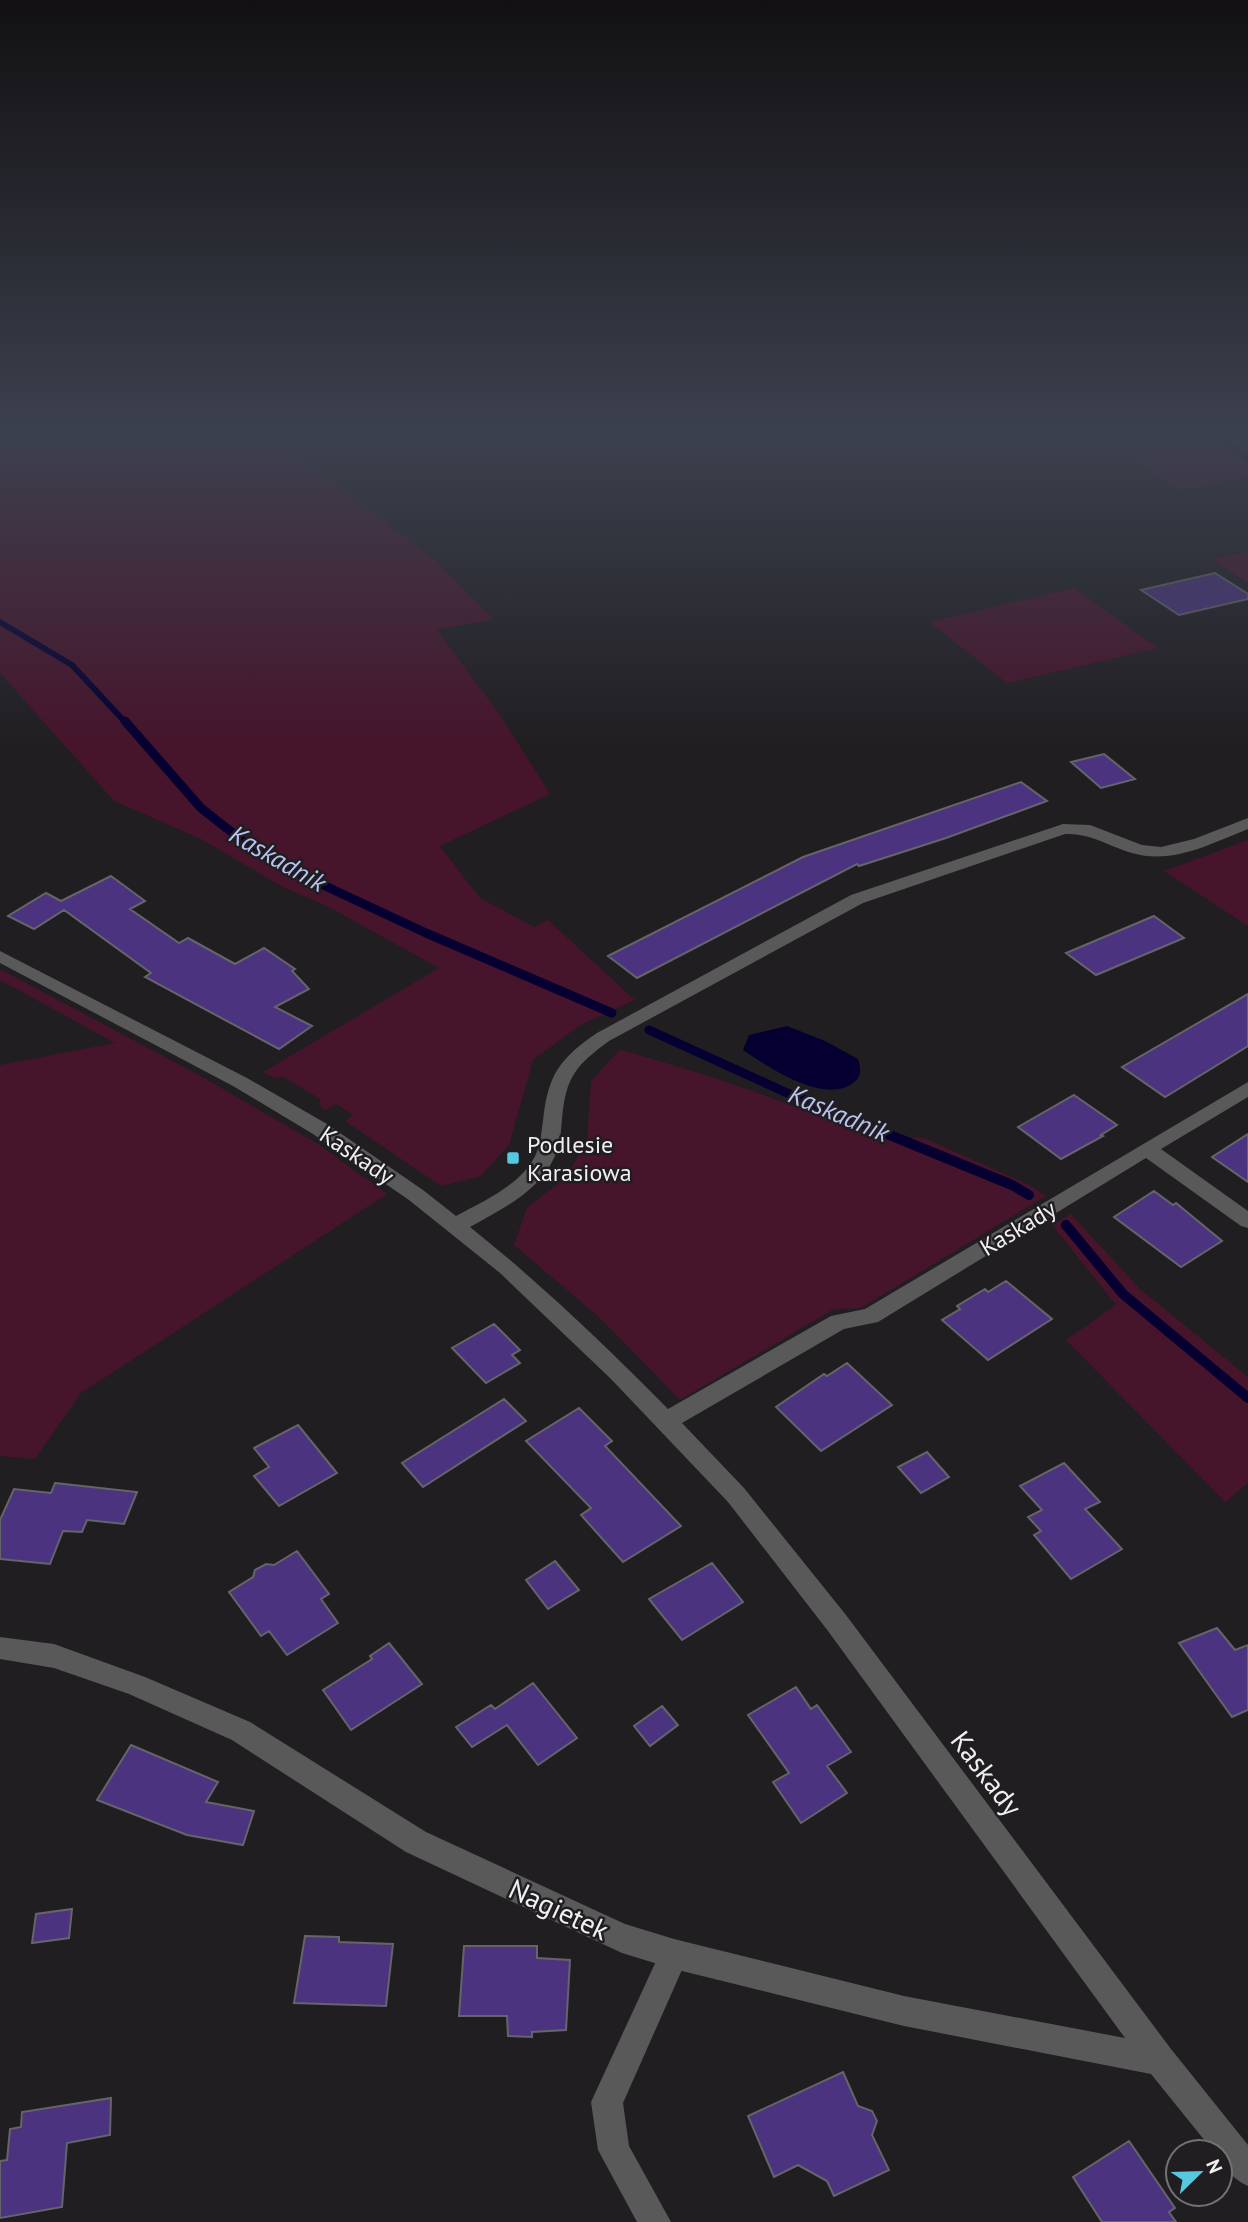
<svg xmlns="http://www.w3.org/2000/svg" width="1248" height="2222" font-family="'PT Sans',sans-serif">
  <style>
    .green { fill: #46142b }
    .water { fill: #050031 }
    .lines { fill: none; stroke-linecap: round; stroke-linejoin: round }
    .stream-far2 { stroke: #050031; stroke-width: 6 }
    .stream-far1 { stroke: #050031; stroke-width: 9 }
    .stream { stroke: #050031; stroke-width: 10 }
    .building { fill: #4b3380; stroke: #656569; stroke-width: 2 }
    .service { fill: #5a595a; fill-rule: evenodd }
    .minor { fill: #5a595a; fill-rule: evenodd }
    .poi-dot { fill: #56c9e1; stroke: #201e21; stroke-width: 2.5 }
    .labels { text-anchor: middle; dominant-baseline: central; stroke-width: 5; stroke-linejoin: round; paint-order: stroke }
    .poi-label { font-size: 24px; fill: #f0eff1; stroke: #201e21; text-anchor: start }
    .street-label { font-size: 24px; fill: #f0eff1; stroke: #201e21 }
    .water-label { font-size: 26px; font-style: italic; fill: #b8c3ef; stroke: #201e21 }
    .near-street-label { font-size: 28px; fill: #f0eff1; stroke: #201e21 }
  </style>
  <rect width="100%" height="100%" fill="#201e21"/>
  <path class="green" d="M 0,436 L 343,436 L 297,456 L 435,560 L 493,619 L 437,630 L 500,715 L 550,794 L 440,846 L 480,898 L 534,927 L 548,920 L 635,1000 L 582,1024 L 533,1060 L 509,1145 L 481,1176 L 441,1186 L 345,1121 L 353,1115 L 336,1104 L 326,1110 L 321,1108 L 320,1099 L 283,1077 L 274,1078 L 263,1072 L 439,968 L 325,905 L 283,887 L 201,839 L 114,801 L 0,673 Z
    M 1141,436 L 1233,436 L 1248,446 L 1248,477 L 1177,490 L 1112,440 Z
    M 1248,552 L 1248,583 L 1212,559 Z
    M 1074,588 L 1158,648 L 1007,683 L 929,622 Z
    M 1248,840 L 1248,926 L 1164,871 Z
    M 0,969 L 197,1074 L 318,1144 L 387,1194 L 81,1393 L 35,1459 L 0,1456 L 0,1065 L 115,1043 L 0,980 Z
    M 620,1049 L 712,1077 L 885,1138 L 924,1138 L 1027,1184 L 1046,1196 L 861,1308 L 834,1309 L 680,1400 L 599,1317 L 514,1245 L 527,1207 L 567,1177 L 587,1138 L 591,1081 Z
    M 1071,1214 L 1140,1289 L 1248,1377 L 1248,1483 L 1225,1502 L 1066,1340 L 1116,1305 L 1052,1225 Z"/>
  <path class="water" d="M 787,1026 L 825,1041 L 858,1059 C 861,1069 862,1077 853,1083 C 824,1105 768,1067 743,1050 L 749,1035 Z"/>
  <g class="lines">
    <path class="stream-far2" d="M 1218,436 L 1248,459
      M 0,622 L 72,665 L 126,723"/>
    <path class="stream-far1" d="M 125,721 L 201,808 L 253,849 L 308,878 L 426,933 L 612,1013
      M 649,1030 L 796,1097"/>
    <path class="stream" d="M 792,1095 L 1012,1185 L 1029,1195
      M 1066,1225 L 1123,1294 L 1248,1398"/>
  </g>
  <path class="building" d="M 1215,573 L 1248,594 L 1248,599 L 1179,615 L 1141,590 Z
    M 1104,754 L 1135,779 L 1101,788 L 1071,762 Z
    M 1021,782 L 1047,801 L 946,838 L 859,866 L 857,864 L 637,978 L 608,956 L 803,857 Z
    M 111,876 L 145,901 L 130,909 L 179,943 L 188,938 L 235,964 L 264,948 L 295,969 L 292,971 L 309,989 L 275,1007 L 312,1026 L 279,1049 L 145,977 L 151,973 L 64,910 L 34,929 L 8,916 L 46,893 L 61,901 Z
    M 1154,916 L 1184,938 L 1096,975 L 1066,953 Z
    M 1248,994 L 1248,1046 L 1180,1088 L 1165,1097 L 1122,1067 Z
    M 1074,1095 L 1117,1125 L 1101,1135 L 1103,1136 L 1061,1159 L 1018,1127 Z
    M 1248,1134 L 1248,1182 L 1212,1157 Z
    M 1154,1191 L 1173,1205 L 1176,1203 L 1222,1241 L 1181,1267 L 1114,1217 Z
    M 1006,1281 L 1052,1319 L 988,1360 L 942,1320 L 960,1309 L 957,1306 L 985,1289 L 988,1292 Z
    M 494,1324 L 520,1350 L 512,1355 L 520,1363 L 486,1383 L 452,1348 Z
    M 847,1363 L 892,1405 L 821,1451 L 776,1407 L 824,1374 L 827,1376 Z
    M 504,1399 L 526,1421 L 423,1487 L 402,1463 Z
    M 579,1408 L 612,1441 L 605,1446 L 681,1526 L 623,1562 L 581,1515 L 591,1508 L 526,1441 Z
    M 298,1425 L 337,1473 L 279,1506 L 254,1476 L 269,1467 L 254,1448 Z
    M 927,1452 L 949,1477 L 921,1493 L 898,1467 Z
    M 1064,1463 L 1100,1502 L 1085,1509 L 1122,1549 L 1071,1579 L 1034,1535 L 1041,1531 L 1028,1517 L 1042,1510 L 1020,1486 Z
    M 55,1483 L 137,1492 L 124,1524 L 87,1520 L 82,1532 L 63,1531 L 50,1564 L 0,1559 L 0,1520 L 14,1489 L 51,1493 Z
    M 297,1551 L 329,1594 L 321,1599 L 338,1623 L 287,1655 L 269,1631 L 261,1636 L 229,1592 L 253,1577 L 255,1570 L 266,1564 L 274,1565 Z
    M 555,1561 L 579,1590 L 548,1609 L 526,1580 Z
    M 712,1563 L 743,1602 L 682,1640 L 649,1599 Z
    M 1217,1628 L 1235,1650 L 1248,1645 L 1248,1710 L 1232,1717 L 1179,1643 Z
    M 389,1643 L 422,1684 L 351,1730 L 323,1690 L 372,1659 L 370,1656 Z
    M 533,1683 L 577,1738 L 538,1765 L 507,1725 L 472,1747 L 456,1727 L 491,1705 L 495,1709 Z
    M 796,1687 L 811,1709 L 817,1705 L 851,1752 L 827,1766 L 847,1793 L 801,1823 L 773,1782 L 789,1773 L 748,1715 Z
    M 662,1706 L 678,1725 L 650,1746 L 634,1726 Z
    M 131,1745 L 218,1782 L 206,1802 L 254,1811 L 243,1845 L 187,1835 L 97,1800 Z
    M 72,1909 L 69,1938 L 32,1943 L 36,1914 Z
    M 305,1936 L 339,1937 L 339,1942 L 393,1944 L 386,2006 L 294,2003 Z
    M 464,1946 L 537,1946 L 537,1958 L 570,1960 L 566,2030 L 532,2032 L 532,2037 L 508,2036 L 507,2016 L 459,2016 Z
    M 843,2072 L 858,2106 L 872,2111 L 877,2121 L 872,2135 L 889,2170 L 834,2196 L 827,2181 L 798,2165 L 774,2177 L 748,2116 Z
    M 111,2098 L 110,2135 L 67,2143 L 62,2207 L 0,2218 L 0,2161 L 7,2160 L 10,2129 L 21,2127 L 22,2112 Z
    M 1129,2141 L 1175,2208 L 1169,2212 L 1176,2222 L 1102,2222 L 1073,2177 Z"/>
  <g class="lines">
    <path class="service" d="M 674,1939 L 684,1944 L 689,1954 L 623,2103 L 629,2146 L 671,2222 L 637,2222 L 598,2150 L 591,2102 L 664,1944 Z"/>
    <path class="minor" d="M 1248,818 L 1248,829 C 1212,843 1173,865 1132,853 C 1108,846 1091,833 1065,834 L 863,903 L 609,1041 C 575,1066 566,1077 562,1119 C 561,1132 560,1145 555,1156 C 539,1192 502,1209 470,1227 C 540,1283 605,1345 668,1409 L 831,1316 L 865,1309 L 1248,1082 L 1248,1097 L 1161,1149 L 1248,1211 L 1248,1228 L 1241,1226 L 1146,1158 L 878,1322 L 844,1329 L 682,1423 L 744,1488 L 846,1615 L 1171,2049 L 1248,2145 L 1248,2186 C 1235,2180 1220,2167 1220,2152 L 1214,2152 L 1151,2074 L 904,2026 L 674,1969 L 622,1953 L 406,1852 L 232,1740 L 129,1694 L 54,1668 L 0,1659 L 0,1637 L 54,1644 L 145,1677 L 250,1722 L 426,1832 L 625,1924 L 674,1939 L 904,1996 L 1125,2038 L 828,1631 L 728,1502 L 611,1379 L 500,1273 L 409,1200 L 313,1134 L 233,1086 L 0,963 L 0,951 L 247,1078 L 327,1124 L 423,1190 L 456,1216 C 482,1202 514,1188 531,1163 C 540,1151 541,1135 543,1121 C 548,1075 559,1059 597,1033 L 851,895 L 1063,824 L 1090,825 L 1142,845 L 1161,847 L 1194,839 Z"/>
  </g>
  <linearGradient id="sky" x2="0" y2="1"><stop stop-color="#121012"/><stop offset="0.58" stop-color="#3c414e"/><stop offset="1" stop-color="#3c414e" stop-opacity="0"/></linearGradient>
  <rect width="1248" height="747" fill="url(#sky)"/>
  <rect class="poi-dot" x="506" y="1151" width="14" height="14" rx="3.5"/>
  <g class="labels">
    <g class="poi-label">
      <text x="527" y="1144">Podlesie<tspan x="527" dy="28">Karasiowa</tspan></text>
    </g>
    <g class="street-label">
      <text transform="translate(357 1155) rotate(34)">Kaskady</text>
      <text transform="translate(1018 1228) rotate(-31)">Kaskady</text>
    </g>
    <g class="water-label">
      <text transform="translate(278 858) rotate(30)">Kaskadnik</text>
      <text transform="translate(839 1113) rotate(23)">Kaskadnik</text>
    </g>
    <g class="near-street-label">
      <text transform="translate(987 1773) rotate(53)">Kaskady</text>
      <text transform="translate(559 1909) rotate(25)">Nagietek</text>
    </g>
  </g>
  <g transform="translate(1199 2173) rotate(67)"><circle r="33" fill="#201e21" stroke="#737274" stroke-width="2"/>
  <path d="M0-5L12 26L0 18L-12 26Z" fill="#56c9e1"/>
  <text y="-10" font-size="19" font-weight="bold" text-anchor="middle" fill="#f0eff1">N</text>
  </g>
</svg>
